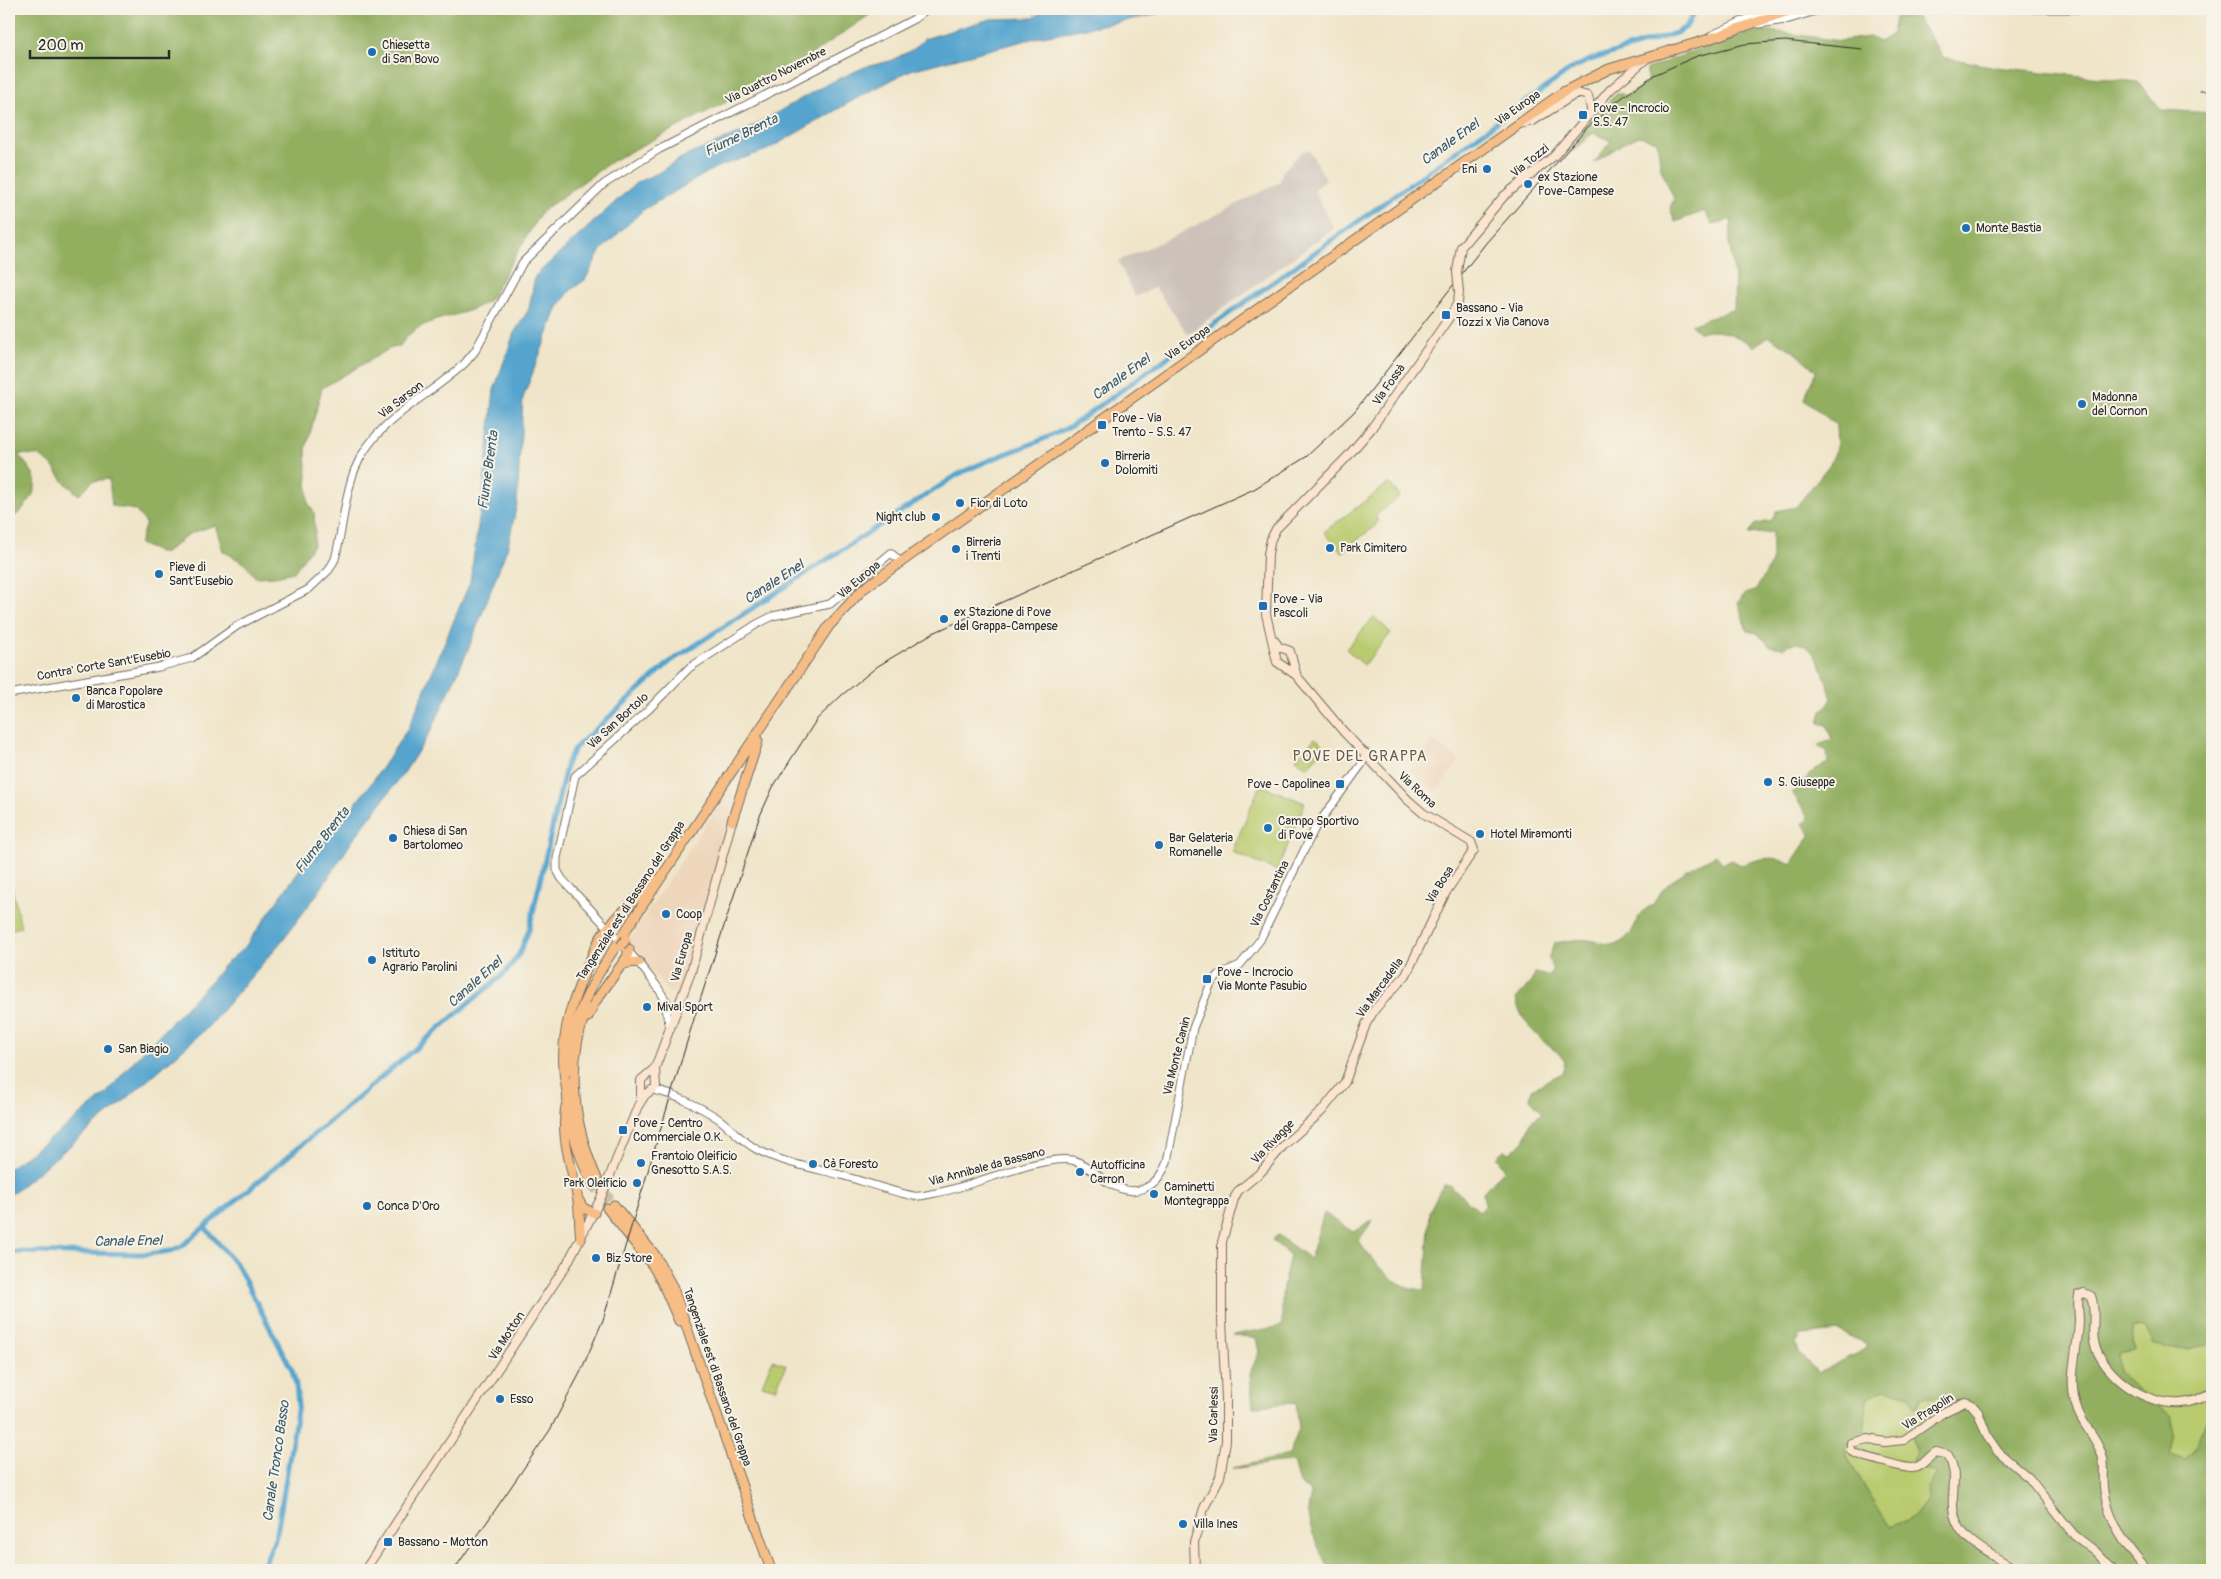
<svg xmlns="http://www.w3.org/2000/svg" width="2221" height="1579" font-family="Pangolin,sans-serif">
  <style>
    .built { fill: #eed6bb }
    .industrial { fill: #ccc2b9 }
    .green { fill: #b9cb6e; stroke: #727b4c }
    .forest { fill: #92af61; stroke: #5e6d46; fill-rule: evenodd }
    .water { fill: #54a4ce; stroke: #40687c }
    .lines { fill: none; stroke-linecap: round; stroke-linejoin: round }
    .stream { stroke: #54a4ce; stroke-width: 1 }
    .canal { stroke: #54a4ce; stroke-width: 5 }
    .trunk-tunnel { stroke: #c9c0a9; stroke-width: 9; stroke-dasharray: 9 4.5; stroke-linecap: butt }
    .tertiary-casing { stroke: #706c62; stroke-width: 9 }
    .secondary-casing { stroke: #706c62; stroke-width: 10 }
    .primary-casing { stroke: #706c62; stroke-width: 11 }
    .trunk-casing { stroke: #706c62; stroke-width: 11 }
    .tertiary { stroke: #fff; stroke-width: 7 }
    .secondary { stroke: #fbe5cf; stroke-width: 8 }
    .primary { stroke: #f6be86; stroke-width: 9 }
    .trunk { stroke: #f6be86; stroke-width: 9 }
    .rail { stroke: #2b2b2b; stroke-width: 1 }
    .secondary-bridge-casing { stroke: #706c62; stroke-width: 10; stroke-linecap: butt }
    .trunk-bridge-casing { stroke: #706c62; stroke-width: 11; stroke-linecap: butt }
    .secondary-bridge { stroke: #fbe5cf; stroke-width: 8 }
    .trunk-bridge { stroke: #f6be86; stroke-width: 9 }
    .poi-dot { fill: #1f6fb2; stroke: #f7f3e8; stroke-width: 2 }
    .labels { text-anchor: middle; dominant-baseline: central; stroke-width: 4; stroke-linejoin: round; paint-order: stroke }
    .poi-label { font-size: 12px; fill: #2b2b2b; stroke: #f7f3e8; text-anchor: start }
    .street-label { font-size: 12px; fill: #2b2b2b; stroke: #f7f3e8 }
    .water-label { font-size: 14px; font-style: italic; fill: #3b5b6c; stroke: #f7f3e8 }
    .quarter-label { font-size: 15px; letter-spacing: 1px; fill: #6a5744; stroke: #f7f3e8 }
  </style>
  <rect width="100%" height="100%" fill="#f7f3e8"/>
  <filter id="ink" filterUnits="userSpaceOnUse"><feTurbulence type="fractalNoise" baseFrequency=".02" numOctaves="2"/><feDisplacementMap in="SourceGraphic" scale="10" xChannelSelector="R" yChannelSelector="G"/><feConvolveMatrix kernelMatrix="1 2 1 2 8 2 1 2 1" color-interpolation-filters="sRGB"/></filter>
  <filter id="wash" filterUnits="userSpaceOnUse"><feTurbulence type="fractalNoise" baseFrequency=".0096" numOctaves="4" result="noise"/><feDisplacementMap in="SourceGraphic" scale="20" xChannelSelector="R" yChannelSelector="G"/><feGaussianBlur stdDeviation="1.12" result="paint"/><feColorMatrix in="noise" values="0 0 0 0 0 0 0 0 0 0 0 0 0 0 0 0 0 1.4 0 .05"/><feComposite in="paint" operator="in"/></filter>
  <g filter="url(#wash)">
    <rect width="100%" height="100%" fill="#f0e5c9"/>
    <path class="built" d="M 1433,740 L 1459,761 L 1436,792 L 1410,770 Z
      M 728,790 L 735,797 L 699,934 L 681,992 L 670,993 L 627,943 Z"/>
    <path class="industrial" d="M 1309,150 L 1326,179 L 1314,191 L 1334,228 L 1188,334 L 1155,287 L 1135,297 L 1118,261 L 1177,235 L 1280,182 L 1282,172 L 1301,152 Z"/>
    <path class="green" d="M 1389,483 L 1400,496 L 1375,516 L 1378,521 L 1375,526 L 1342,552 L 1324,532 Z
      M 1374,617 L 1391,633 L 1364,665 L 1346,649 Z
      M 1315,738 L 1326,747 L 1307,767 L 1296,759 Z
      M 1260,785 L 1305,803 L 1277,871 L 1232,852 Z
      M 9,875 L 21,927 L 9,930 Z
      M 2132,1327 L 2145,1328 L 2186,1349 L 2212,1344 C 2212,1381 2216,1432 2185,1459 L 2169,1454 L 2174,1435 L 2170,1415 L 2119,1373 L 2118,1353 L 2134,1350 Z
      M 772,1360 L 786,1365 L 776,1389 L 762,1385 Z
      M 1885,1388 L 1909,1395 L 1917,1408 L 1922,1397 L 1943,1395 L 1935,1414 L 1924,1419 L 1912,1440 L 1915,1451 L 1938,1471 L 1928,1488 L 1927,1500 L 1915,1516 L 1890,1527 L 1848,1459 L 1845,1448 L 1852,1439 L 1864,1435 L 1867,1399 Z"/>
    <path class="forest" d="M 9,9 L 878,9 L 792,68 L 612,161 L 541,212 L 490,299 C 461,322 421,312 400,346 L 389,349 L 322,388 L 306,449 L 308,503 L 314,512 L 315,532 L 313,545 L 294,572 L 275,576 L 255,577 L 244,563 L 223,551 L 215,525 L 189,534 L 164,554 L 139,544 L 146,523 L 135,510 L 112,506 L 109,479 L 93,481 L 79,495 L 64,482 L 51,464 L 38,455 L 18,454 C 23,461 31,468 34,476 C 41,493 21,512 9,521 Z
      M 1895,17 L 1917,17 L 1943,57 L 1996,67 L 2138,82 L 2161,110 L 2212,113 L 2212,1344 L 2186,1349 L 2154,1346 L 2145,1328 L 2132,1327 L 2134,1350 L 2118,1353 L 2119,1373 L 2170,1415 L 2174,1435 L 2169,1454 L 2185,1459 L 2193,1452 L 2208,1419 L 2212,1383 L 2212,1570 L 1331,1570 C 1323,1561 1306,1521 1308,1510 C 1309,1502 1311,1499 1309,1490 L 1299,1484 L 1293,1462 C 1273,1460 1254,1468 1233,1468 L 1289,1455 L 1299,1429 L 1296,1402 L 1253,1407 L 1250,1373 L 1259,1352 L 1256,1338 L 1233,1335 L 1282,1326 L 1282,1292 L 1290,1255 L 1272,1240 L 1278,1235 L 1310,1259 L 1324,1213 L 1353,1232 L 1373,1220 L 1358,1241 C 1375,1263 1394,1290 1425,1290 L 1430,1211 C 1435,1202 1437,1193 1444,1185 L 1450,1185 L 1479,1211 L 1485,1206 L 1483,1192 L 1505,1169 L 1496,1157 L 1504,1150 L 1510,1153 L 1524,1141 L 1531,1121 L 1543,1113 L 1530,1099 L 1532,1089 L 1562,1073 L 1565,1062 C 1556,1048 1552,1050 1542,1040 C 1531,1030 1518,1014 1516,999 L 1531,982 L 1535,973 L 1549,976 L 1553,968 L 1548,959 L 1554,943 C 1564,942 1578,938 1588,940 C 1603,942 1615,950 1627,937 C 1640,924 1633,914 1653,905 C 1666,878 1690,869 1716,855 L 1723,864 L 1732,860 L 1741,865 C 1760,859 1772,854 1791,864 L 1811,834 L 1803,824 L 1808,817 L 1792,792 L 1814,770 L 1828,763 L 1827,751 L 1818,745 L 1832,740 L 1827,725 L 1819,723 L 1822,711 L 1832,699 C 1825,678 1814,628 1783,648 L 1770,646 L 1757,633 L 1747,631 L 1738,602 L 1745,594 L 1756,590 L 1772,562 L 1772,532 L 1749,534 L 1754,525 L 1772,520 L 1776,511 L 1796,507 L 1830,464 L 1837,448 L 1836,425 L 1804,399 L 1816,371 L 1795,352 L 1768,336 L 1755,347 C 1739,336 1719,327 1700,333 L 1691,325 L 1734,309 L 1735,277 L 1729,242 L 1732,219 L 1712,225 L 1705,211 L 1675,222 L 1670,208 L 1674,199 L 1661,169 L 1657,141 L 1639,136 L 1622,144 L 1594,163 L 1611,141 L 1593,133 L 1572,153 L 1592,116 L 1618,93 L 1627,96 L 1647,83 L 1647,69 L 1712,44 L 1764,30 L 1840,41 L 1870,37 L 1880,42 L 1892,34 ZM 1839,1331 L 1866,1344 L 1865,1349 L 1818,1373 L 1800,1354 L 1796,1344 L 1802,1335 ZM 1885,1388 L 1909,1395 L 1916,1409 L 1922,1397 L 1943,1395 L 1935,1414 L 1924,1419 L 1912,1431 L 1915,1451 L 1912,1464 L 1937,1472 L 1928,1488 L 1927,1500 L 1915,1516 L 1890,1527 L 1848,1459 L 1845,1448 L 1852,1439 L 1864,1435 L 1867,1399 Z"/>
    <path class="water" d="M 1057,9 L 1168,9 L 1150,16 L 1043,36 L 911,70 L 859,97 L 767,150 L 715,168 L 643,210 L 601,250 L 585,280 L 571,290 L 558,307 L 523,398 L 517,504 L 508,546 L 468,650 L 431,731 L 406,770 L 353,840 L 318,893 L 281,942 L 207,1028 L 123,1102 L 9,1196 L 9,1168 L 66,1127 L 106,1094 L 129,1066 L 212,980 L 224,965 L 245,947 L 307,859 L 341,822 L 370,785 L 409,727 L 470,582 L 484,484 L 494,390 L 514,333 L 529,309 L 535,276 L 637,182 L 658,173 L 681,158 L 743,132 L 825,85 L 865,67 L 890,61 L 914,49 L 924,39 L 990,19 L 1035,18 L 1040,12 Z"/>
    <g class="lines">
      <path class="stream" d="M 1034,9 L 1035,18"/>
      <path class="canal" d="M 205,1227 L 238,1267 L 292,1370 L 296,1385 L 298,1405 L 277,1533 L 262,1570
        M 9,1252 L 147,1254 L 171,1251 L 182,1246 L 507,971 L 519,954 L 529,930 L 567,762 L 575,748 L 671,661 L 957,475 C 996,454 1040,445 1077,422 L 1573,68 L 1590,60 L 1676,33 L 1686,27 L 1696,9"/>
    </g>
  </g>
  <g filter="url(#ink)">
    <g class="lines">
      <path class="trunk-tunnel" d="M 598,1181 L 614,1205
        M 592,1184 L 607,1208"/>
      <g class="tertiary-casing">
        <path id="tertiary" d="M 2034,9 L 2106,9
          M 1759,24 L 1786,20 L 1822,9
          M 1712,35 L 1769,9
          M 9,694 L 159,667 L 192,658 L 237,626 L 309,589 L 329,570 L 335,559 C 343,530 344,496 355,469 C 374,420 429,397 465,363 L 475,351 L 523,262 L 604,184 L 658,150 L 914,19 L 927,9
          M 665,1003 L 670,1029
          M 677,1012 C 667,1007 663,994 656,985 C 627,947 595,914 562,879 L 557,870 L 557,858 L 575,776 L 648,710 L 689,668 L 757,624 L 773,616 L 830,604 L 891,553 L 901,562
          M 653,1090 C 674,1094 701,1107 719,1119 C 732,1129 743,1142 758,1150 C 783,1163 813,1168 841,1175 C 865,1182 889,1191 914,1196 C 921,1197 929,1194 936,1193 C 972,1187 1040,1155 1072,1160 C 1085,1163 1097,1175 1107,1182 C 1134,1199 1156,1190 1167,1162 L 1193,1028 L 1211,983 L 1220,974 L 1240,965 L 1260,940 L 1315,828 L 1362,764 L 1366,753"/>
      </g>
      <g class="secondary-casing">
        <path id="secondary" d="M 1520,124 L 1533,121 L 1577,93 L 1588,96 L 1591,109
          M 1457,272 L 1461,247 L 1504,196 L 1554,156 L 1610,90 L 1646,59
          M 1274,640 L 1279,647 L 1290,651 L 1296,673
          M 641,1100 L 641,1080 L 655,1068
          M 365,1570 L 567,1264 L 600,1200 L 638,1106 L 645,1095 L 656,1087 L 655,1068 L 691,972 L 732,821
          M 1195,1570 L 1194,1542 L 1204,1508 L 1220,1477 L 1226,1441 L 1226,1398 L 1222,1321 L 1222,1242 L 1234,1199 L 1238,1191 L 1261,1172 L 1284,1145 L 1322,1111 L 1345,1082 L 1366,1024 L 1375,1009 L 1406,975 L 1446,892 L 1474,850 L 1471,842 L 1423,813 L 1408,800 L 1343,731 L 1296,675 L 1277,662 L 1266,614 L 1268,554 L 1271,539 L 1276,529 L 1347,457 L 1371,429 L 1451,315 L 1458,302 L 1459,292
          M 2017,1570 C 1987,1551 1949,1539 1953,1496 C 1954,1480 1956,1470 1948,1455 L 1936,1452 C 1928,1457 1922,1467 1913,1468 C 1906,1469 1857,1455 1851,1451 L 1851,1443 L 1868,1439 L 1885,1442 L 1904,1440 L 1944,1412 L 1965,1402 L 1971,1404 L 1978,1412 L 1987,1436 L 1998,1452 L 2029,1478 L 2074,1535 L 2095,1551 L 2113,1570
          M 2147,1570 C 2126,1547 2108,1521 2104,1488 C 2103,1478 2105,1468 2103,1458 C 2099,1441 2084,1427 2078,1411 C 2066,1381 2078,1352 2079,1321 C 2079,1313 2077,1303 2079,1295 L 2084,1293 L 2091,1296 C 2098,1314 2088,1335 2098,1353 C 2117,1391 2175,1421 2212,1391"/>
      </g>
      <g class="primary-casing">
        <path id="primary" d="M 901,562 L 1565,91 L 1609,69 L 1703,41 L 1794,9"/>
      </g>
      <g class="trunk-casing">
        <path id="trunk" d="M 732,821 L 758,741
          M 622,936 L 829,626 L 863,589 L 901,562
          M 622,965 L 627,963 L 639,962
          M 587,1008 C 565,1065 573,1126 598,1181
          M 588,1017 L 595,1002 L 627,957 L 629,949
          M 568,1071 C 570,1021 591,983 618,943
          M 567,1086 C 567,1121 578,1153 592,1184
          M 567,1092 C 557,1044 569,1007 589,963 C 593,953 597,942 604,933 C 619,913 639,898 654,879
          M 566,1106 C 560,1140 573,1168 578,1201 C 580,1214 579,1226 581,1239
          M 579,1201 L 583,1208 L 594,1213
          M 614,1205 L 655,1255 L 673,1288 L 771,1570
          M 607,1208 L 653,1266 L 662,1282 L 679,1321"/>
      </g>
      <use href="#tertiary" class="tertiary"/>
      <use href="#secondary" class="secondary"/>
      <use href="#primary" class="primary"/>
      <use href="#trunk" class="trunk"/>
      <path class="rail" d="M 2200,91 L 2212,91
        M 454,1570 L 550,1430 L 580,1373 L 603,1320 L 693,1022 L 759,818 L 773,787 L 817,719 L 842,695 L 878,666 L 931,634 L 1254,489 L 1306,457 L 1354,412 L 1486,243 L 1587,128 L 1616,102 L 1654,75 L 1697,56 L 1745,44 L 1785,41 L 1862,49"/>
      <g class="secondary-bridge-casing">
        <path id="secondary-bridge" d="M 1457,272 L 1459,292"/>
      </g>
      <g class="trunk-bridge-casing">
        <path id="trunk-bridge" d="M 621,946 L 626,939"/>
      </g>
      <use href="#secondary-bridge" class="secondary-bridge"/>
      <use href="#trunk-bridge" class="trunk-bridge"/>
    </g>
  </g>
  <g class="poi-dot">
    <circle cx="372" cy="52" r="5"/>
    <rect x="1578" y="110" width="10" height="10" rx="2.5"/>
    <circle cx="1487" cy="169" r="5"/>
    <circle cx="1528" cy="184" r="5"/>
    <circle cx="1966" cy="228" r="5"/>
    <rect x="1441" y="310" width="10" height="10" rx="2.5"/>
    <circle cx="2082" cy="404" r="5"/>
    <rect x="1097" y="420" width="10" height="10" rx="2.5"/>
    <circle cx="1105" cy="463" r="5"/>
    <circle cx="960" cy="503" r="5"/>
    <circle cx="936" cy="517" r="5"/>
    <circle cx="1330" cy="548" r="5"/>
    <circle cx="956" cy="549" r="5"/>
    <circle cx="159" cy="574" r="5"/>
    <rect x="1258" y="601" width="10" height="10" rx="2.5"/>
    <circle cx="944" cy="619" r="5"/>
    <circle cx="76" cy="698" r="5"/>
    <circle cx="1768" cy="782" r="5"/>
    <rect x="1335" y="779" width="10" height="10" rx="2.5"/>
    <circle cx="1268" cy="828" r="5"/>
    <circle cx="1480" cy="834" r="5"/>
    <circle cx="393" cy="838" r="5"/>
    <circle cx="1159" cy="845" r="5"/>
    <circle cx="666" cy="914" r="5"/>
    <circle cx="372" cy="960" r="5"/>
    <rect x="1202" y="974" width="10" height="10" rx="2.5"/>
    <circle cx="647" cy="1007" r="5"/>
    <circle cx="108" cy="1049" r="5"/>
    <rect x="618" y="1125" width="10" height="10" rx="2.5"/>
    <circle cx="641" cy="1163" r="5"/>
    <circle cx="813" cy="1164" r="5"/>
    <circle cx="1080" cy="1172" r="5"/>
    <circle cx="637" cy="1183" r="5"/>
    <circle cx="1154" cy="1194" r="5"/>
    <circle cx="367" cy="1206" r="5"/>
    <circle cx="596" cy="1258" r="5"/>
    <circle cx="500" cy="1399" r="5"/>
    <circle cx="1183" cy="1524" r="5"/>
    <rect x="383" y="1537" width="10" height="10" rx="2.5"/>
  </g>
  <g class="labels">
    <g class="poi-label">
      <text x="382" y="45">Chiesetta<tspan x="382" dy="14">di San Bovo</tspan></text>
      <text x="1593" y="108">Pove - Incrocio<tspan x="1593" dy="14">S.S. 47</tspan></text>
      <text x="1477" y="169" text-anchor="end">Eni</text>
      <text x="1538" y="177">ex Stazione<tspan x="1538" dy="14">Pove-Campese</tspan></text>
      <text x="1976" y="228">Monte Bastia</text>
      <text x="1456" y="308">Bassano - Via<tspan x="1456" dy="14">Tozzi x Via Canova</tspan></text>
      <text x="2092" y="397">Madonna<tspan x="2092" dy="14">del Cornon</tspan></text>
      <text x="1112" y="418">Pove - Via<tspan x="1112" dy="14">Trento - S.S. 47</tspan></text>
      <text x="1115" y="456">Birreria<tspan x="1115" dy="14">Dolomiti</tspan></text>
      <text x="970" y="503">Fior di Loto</text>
      <text x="926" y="517" text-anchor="end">Night club</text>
      <text x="966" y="542">Birreria<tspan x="966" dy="14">i Trenti</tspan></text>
      <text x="1340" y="548">Park Cimitero</text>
      <text x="169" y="567">Pieve di<tspan x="169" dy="14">Sant'Eusebio</tspan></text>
      <text x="1273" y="599">Pove - Via<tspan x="1273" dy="14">Pascoli</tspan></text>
      <text x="954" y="612">ex Stazione di Pove<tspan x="954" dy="14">del Grappa-Campese</tspan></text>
      <text x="86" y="691">Banca Popolare<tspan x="86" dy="14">di Marostica</tspan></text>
      <text x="1778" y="782">S. Giuseppe</text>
      <text x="1330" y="784" text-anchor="end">Pove - Capolinea</text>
      <text x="1278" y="821">Campo Sportivo<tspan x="1278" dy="14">di Pove</tspan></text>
      <text x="403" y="831">Chiesa di San<tspan x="403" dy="14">Bartolomeo</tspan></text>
      <text x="1490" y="834">Hotel Miramonti</text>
      <text x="1169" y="838">Bar Gelateria<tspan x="1169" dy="14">Romanelle</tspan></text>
      <text x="676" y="914">Coop</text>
      <text x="382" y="953">Istituto<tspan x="382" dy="14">Agrario Parolini</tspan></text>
      <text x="1217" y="972">Pove - Incrocio<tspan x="1217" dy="14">Via Monte Pasubio</tspan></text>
      <text x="657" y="1007">Mival Sport</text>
      <text x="118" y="1049">San Biagio</text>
      <text x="633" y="1123">Pove - Centro<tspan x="633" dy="14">Commerciale O.K.</tspan></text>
      <text x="651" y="1156">Frantoio Oleificio<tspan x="651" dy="14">Gnesotto S.A.S.</tspan></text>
      <text x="823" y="1164">Cà Foresto</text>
      <text x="1090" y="1165">Autofficina<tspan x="1090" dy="14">Carron</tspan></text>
      <text x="627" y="1183" text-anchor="end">Park Oleificio</text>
      <text x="1164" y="1187">Caminetti<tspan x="1164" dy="14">Montegrappa</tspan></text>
      <text x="377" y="1206">Conca D'Oro</text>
      <text x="606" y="1258">Biz Store</text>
      <text x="510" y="1399">Esso</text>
      <text x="1193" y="1524">Villa Ines</text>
      <text x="398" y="1542">Bassano - Motton</text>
    </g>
    <g class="street-label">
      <text transform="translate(776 76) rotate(-27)">Via Quattro Novembre</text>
      <text transform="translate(1518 108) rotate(-35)">Via Europa</text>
      <text transform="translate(1530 161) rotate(-39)">Via Tozzi</text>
      <text transform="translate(1188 343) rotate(-35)">Via Europa</text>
      <text transform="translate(1389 385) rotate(-55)">Via Fossà</text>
      <text transform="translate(401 400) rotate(-38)">Via Sarson</text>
      <text transform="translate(859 580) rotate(-40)">Via Europa</text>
      <text transform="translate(104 665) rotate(-10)">Contra' Corte Sant'Eusebio</text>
      <text transform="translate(618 721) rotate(-42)">Via San Bortolo</text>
      <text transform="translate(1417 790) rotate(43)">Via Roma</text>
      <text transform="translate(1440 885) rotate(-58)">Via Bosa</text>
      <text transform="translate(1270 894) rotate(-64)">Via Costantina</text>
      <text transform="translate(631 901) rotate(-57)">Tangenziale est di Bassano del Grappa</text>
      <text transform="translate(682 957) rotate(-74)">Via Europa</text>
      <text transform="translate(1380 988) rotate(-54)">Via Marcadella</text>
      <text transform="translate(1177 1056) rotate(-76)">Via Monte Canin</text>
      <text transform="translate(1273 1142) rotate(-46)">Via Rivagge</text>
      <text transform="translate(987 1167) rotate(-15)">Via Annibale da Bassano</text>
      <text transform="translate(507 1336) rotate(-57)">Via Motton</text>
      <text transform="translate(717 1377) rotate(71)">Tangenziale est di Bassano del Grappa</text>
      <text transform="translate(1928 1412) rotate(-32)">Via Pragolin</text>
      <text transform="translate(1214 1415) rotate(-89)">Via Carlessi</text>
    </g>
    <g class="water-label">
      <text transform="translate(741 135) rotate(-26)">Fiume Brenta</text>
      <text transform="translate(1450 142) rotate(-36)">Canale Enel</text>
      <text transform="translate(1121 377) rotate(-36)">Canale Enel</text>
      <text transform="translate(488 470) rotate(-82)">Fiume Brenta</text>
      <text transform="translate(774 582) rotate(-33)">Canale Enel</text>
      <text transform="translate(322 840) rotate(-52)">Fiume Brenta</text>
      <text transform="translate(475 982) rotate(-42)">Canale Enel</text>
      <text transform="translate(128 1241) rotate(-1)">Canale Enel</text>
      <text transform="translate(276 1461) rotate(-82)">Canale Tronco Basso</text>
    </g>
    <g class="quarter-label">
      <text x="1360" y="756">POVE DEL GRAPPA</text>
    </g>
  </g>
  <rect width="2221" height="1579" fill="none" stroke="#f7f3e8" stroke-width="30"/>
  <path d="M30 50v8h139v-8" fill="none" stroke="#2b2b2b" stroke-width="2.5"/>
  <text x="38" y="50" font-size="15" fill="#2b2b2b" stroke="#f7f3e8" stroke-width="4" paint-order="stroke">200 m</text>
</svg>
